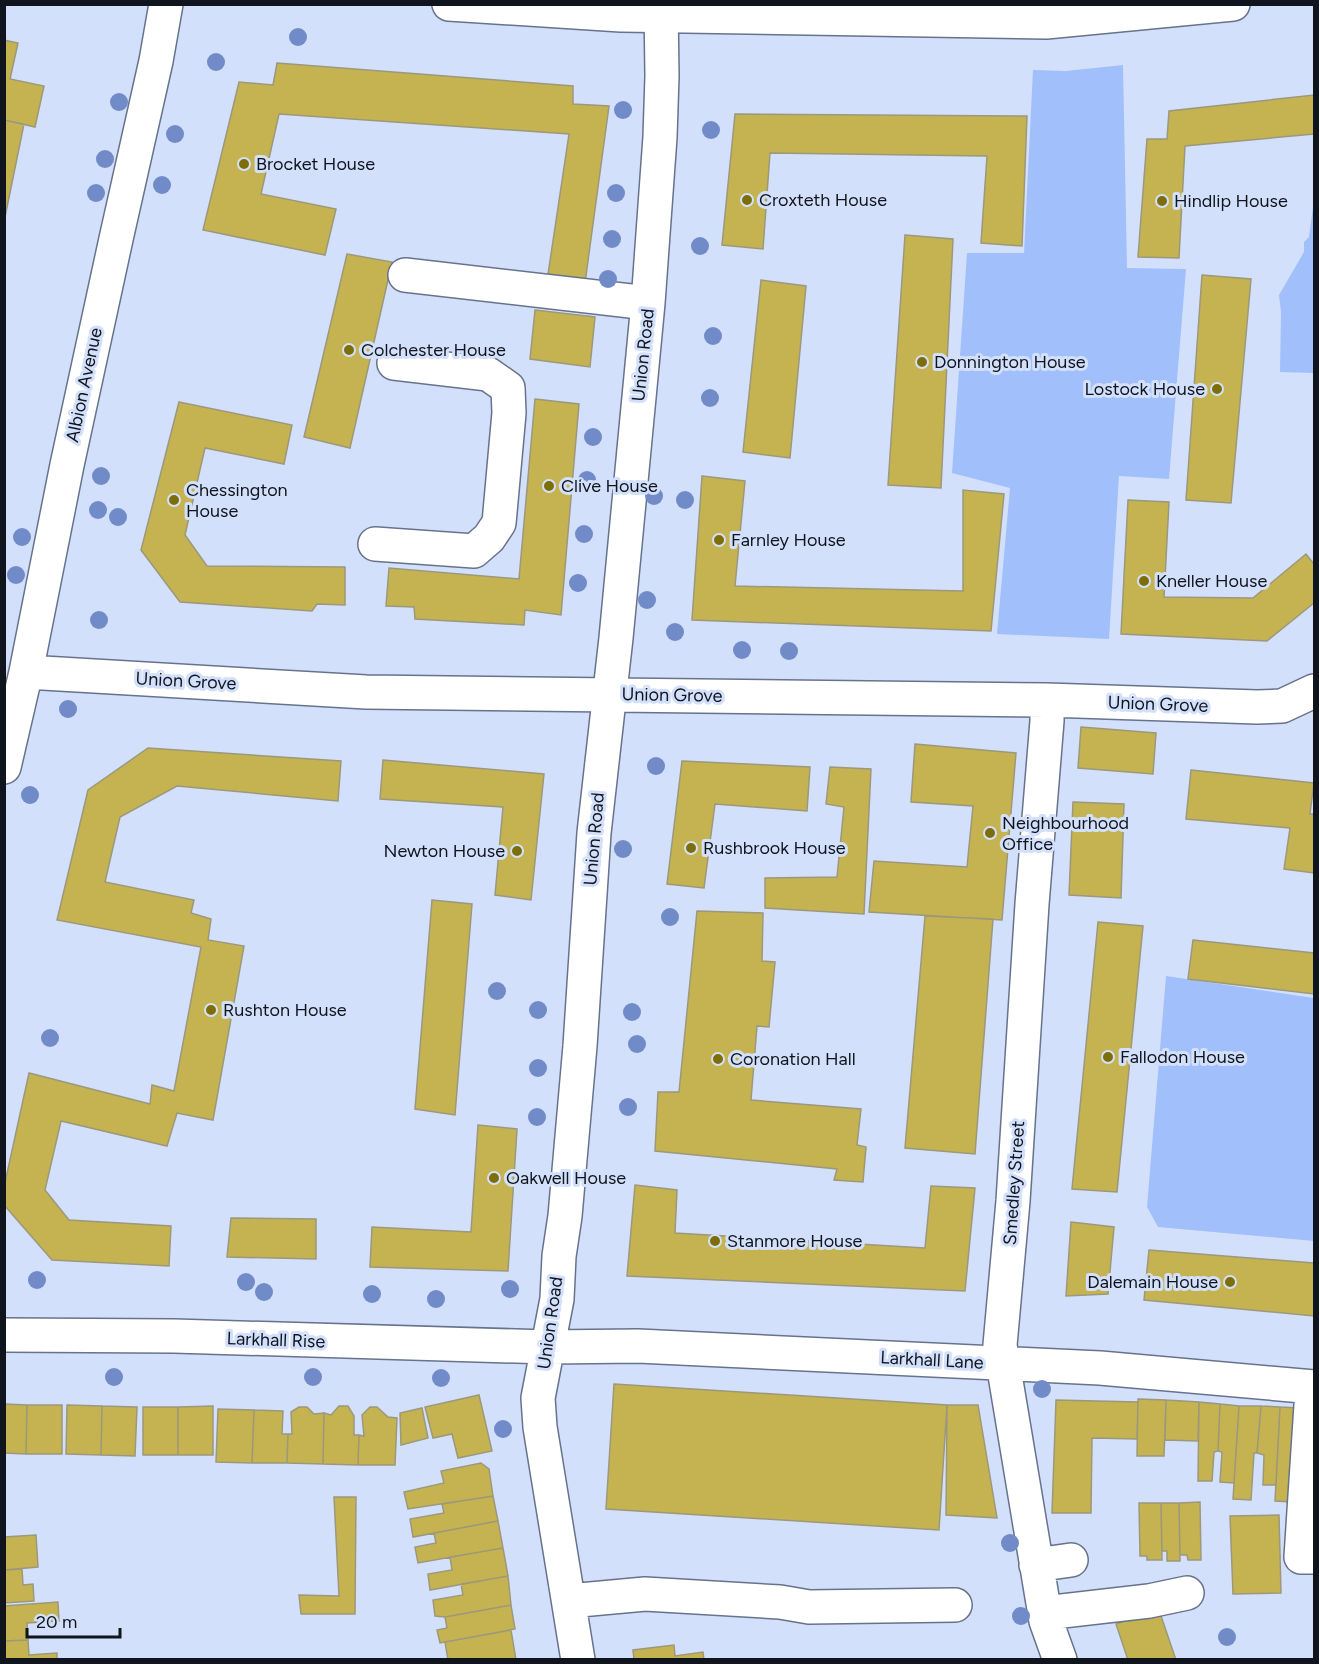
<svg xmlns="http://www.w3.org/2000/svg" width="1319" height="1664" font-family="Figtree,sans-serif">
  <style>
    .green { fill: #a1bffa }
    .building { fill: #c5b351; stroke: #9c987c; stroke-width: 1.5 }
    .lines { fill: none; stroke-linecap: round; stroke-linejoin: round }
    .minor-casing { stroke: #67738a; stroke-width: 36 }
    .major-casing { stroke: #67738a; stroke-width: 36 }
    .minor { stroke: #fff; stroke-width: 33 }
    .major { stroke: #fff; stroke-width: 33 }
    .tree { fill: #708bc7 }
    .poi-dot { fill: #7d6e0a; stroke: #d3e0fb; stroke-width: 2 }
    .labels { text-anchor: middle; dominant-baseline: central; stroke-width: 6; stroke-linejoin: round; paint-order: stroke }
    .poi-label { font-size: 18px; fill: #10141d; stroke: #d3e0fb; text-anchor: start }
    .street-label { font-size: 18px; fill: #10141d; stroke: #d3e0fb }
  </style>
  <rect width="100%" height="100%" fill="#d3e0fb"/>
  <path class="green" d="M 1123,65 L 1127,268 L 1186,269 L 1169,479 L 1119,476 L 1109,639 L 997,634 L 1010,488 L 952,473 L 967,253 L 1024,253 L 1033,70 L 1066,71 Z
    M 1314,200 L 1314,373 L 1280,372 L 1281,312 L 1279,295 L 1304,252 L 1304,242 L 1309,237 Z
    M 1166,976 L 1314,998 L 1314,1241 L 1158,1227 L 1147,1207 Z"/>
  <path class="building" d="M 4,40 L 18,43 L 10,79 L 44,86 L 35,127 L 4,120 Z
    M 277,63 L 573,86 L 573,104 L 609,106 L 585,283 L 547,281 L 569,134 L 279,114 L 261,194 L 336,209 L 325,255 L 203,230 L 239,82 L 273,85 Z
    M 1314,95 L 1314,134 L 1185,146 L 1179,258 L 1138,257 L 1147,139 L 1167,139 L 1169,111 Z
    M 735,114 L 1027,116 L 1022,246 L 981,243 L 987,156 L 770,153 L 763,249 L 722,245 Z
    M 4,120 L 24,124 L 4,222 Z
    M 905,235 L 953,239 L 941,488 L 888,485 Z
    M 347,254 L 392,262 L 350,448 L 304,437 Z
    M 1202,275 L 1251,279 L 1231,503 L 1186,500 Z
    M 761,280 L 806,286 L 790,458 L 743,452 Z
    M 535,310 L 595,317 L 590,367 L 530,359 Z
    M 535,399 L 579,404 L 561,615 L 525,610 L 524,625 L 415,619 L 414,607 L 386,606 L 389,568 L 519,579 Z
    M 179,402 L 292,425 L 284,464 L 205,448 L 185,535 L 207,566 L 345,567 L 345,605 L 317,604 L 312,611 L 180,602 L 141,550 Z
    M 702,476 L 745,481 L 735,586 L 963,591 L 963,490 L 1004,494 L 991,631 L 692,620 Z
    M 1128,500 L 1169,502 L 1164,597 L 1253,598 L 1306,554 L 1314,564 L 1314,603 L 1267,641 L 1121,634 Z
    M 1081,727 L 1156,733 L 1153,774 L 1078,768 Z
    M 915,744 L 1016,753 L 1002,920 L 869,912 L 874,861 L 967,867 L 973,806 L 911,802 Z
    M 148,748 L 341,761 L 338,801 L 177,786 L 120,817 L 105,882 L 194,900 L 191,913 L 211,919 L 208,940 L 244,946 L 213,1120 L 177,1113 L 167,1146 L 61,1121 L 45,1190 L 69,1220 L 171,1226 L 169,1266 L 52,1260 L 4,1205 L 4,1187 L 29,1073 L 150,1104 L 152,1085 L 174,1091 L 201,947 L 57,920 L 88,790 Z
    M 383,760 L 544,774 L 531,900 L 495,895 L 503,807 L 380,799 Z
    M 682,761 L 810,767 L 807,811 L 715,804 L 704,888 L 667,884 Z
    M 830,767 L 871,769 L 864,914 L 765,908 L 765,878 L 837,877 L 844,807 L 826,804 Z
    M 1191,770 L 1314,783 L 1310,814 L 1314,814 L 1314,873 L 1284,869 L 1290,828 L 1186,819 Z
    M 1073,802 L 1124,804 L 1121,898 L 1069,895 Z
    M 432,900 L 472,904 L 455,1115 L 415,1109 Z
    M 697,911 L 763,913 L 762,961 L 775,962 L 769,1027 L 757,1026 L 751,1100 L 861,1109 L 857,1145 L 866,1147 L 863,1182 L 834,1180 L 837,1169 L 655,1151 L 658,1092 L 679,1092 Z
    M 925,916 L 993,919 L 975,1154 L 905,1148 Z
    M 1098,922 L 1143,926 L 1117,1192 L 1072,1189 Z
    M 1193,940 L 1314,953 L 1314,994 L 1188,979 Z
    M 478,1125 L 517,1129 L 508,1271 L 370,1267 L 372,1227 L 471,1232 Z
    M 635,1185 L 677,1190 L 675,1233 L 925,1248 L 931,1186 L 975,1188 L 965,1291 L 627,1276 Z
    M 231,1218 L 316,1219 L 316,1259 L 227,1257 Z
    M 1071,1222 L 1114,1227 L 1108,1294 L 1066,1296 Z
    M 1149,1250 L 1314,1263 L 1314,1316 L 1144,1300 Z
    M 614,1384 L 947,1405 L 939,1530 L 606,1509 Z
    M 479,1395 L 492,1451 L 458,1458 L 452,1434 L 433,1438 L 425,1407 Z
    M 1138,1399 L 1166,1400 L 1164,1456 L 1137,1456 Z
    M 1056,1400 L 1138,1402 L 1137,1439 L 1092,1438 L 1091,1513 L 1052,1513 Z
    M 1166,1400 L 1199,1402 L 1198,1441 L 1165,1440 Z
    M 1199,1402 L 1220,1404 L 1218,1451 L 1214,1452 L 1212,1481 L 1198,1481 Z
    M 4,1404 L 27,1405 L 26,1454 L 4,1453 Z
    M 1220,1404 L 1239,1406 L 1234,1483 L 1220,1482 L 1222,1452 L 1218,1451 Z
    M 27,1405 L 62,1405 L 62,1454 L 26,1454 Z
    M 67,1405 L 102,1406 L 101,1455 L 66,1454 Z
    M 947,1405 L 978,1405 L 997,1518 L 946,1515 Z
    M 102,1406 L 137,1407 L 135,1456 L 101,1455 Z
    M 213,1406 L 213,1455 L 178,1455 L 178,1407 Z
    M 339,1406 L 348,1406 L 354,1416 L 354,1435 L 359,1435 L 358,1465 L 323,1464 L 324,1413 L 331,1415 Z
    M 1239,1406 L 1261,1406 L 1257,1453 L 1254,1453 L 1251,1500 L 1233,1499 Z
    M 1261,1406 L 1280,1407 L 1276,1485 L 1263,1485 L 1264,1455 L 1257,1453 Z
    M 143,1407 L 178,1407 L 178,1455 L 143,1455 Z
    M 299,1407 L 307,1407 L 314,1414 L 324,1413 L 323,1464 L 287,1463 L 288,1434 L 292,1434 L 291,1412 Z
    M 370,1407 L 377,1407 L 388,1417 L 397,1418 L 395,1465 L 358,1465 L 359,1435 L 364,1436 L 362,1415 Z
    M 1280,1407 L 1301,1408 L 1291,1502 L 1275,1501 Z
    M 422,1408 L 428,1438 L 401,1445 L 400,1413 Z
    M 218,1409 L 254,1410 L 252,1463 L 216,1462 Z
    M 254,1410 L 283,1411 L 282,1434 L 288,1434 L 287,1463 L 252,1463 Z
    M 481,1463 L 489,1469 L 493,1496 L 408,1509 L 404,1492 L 444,1483 L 441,1471 Z
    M 493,1496 L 498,1521 L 413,1537 L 410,1519 L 444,1513 L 442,1504 Z
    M 334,1497 L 356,1497 L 355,1614 L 301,1614 L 299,1595 L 339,1596 Z
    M 1200,1502 L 1201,1560 L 1188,1560 L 1187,1555 L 1180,1555 L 1179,1503 Z
    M 1139,1503 L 1161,1503 L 1162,1560 L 1147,1560 L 1147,1556 L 1140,1556 Z
    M 1161,1503 L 1179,1503 L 1180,1561 L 1167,1561 L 1167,1551 L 1162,1551 Z
    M 1279,1515 L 1281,1593 L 1233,1594 L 1230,1516 Z
    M 498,1521 L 503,1548 L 418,1563 L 415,1547 L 436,1543 L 434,1533 Z
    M 36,1535 L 38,1567 L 4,1570 L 4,1537 Z
    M 503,1548 L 508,1576 L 430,1590 L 428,1574 L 452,1570 L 450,1557 Z
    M 22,1569 L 23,1585 L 33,1584 L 34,1601 L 4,1603 L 4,1570 Z
    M 508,1576 L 511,1605 L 445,1617 L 435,1616 L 433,1600 L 463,1595 L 461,1584 Z
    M 58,1602 L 59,1621 L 27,1623 L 28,1640 L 4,1641 L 4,1606 Z
    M 511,1605 L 515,1629 L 440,1643 L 437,1630 L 447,1628 L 445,1617 Z
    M 1159,1610 L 1176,1660 L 1128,1660 L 1116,1624 Z
    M 511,1630 L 516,1660 L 448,1660 L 445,1642 Z
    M 28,1640 L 29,1655 L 57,1653 L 57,1660 L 4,1660 L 4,1641 Z
    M 674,1645 L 675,1656 L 703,1652 L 704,1660 L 634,1660 L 633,1650 Z"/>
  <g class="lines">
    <g class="minor-casing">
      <path id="minor" d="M 405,275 L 648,303
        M 375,544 L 474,551 L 489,538 L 499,523 L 509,413 L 508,388 L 488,374 L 394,363
        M 26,672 L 366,692 L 1047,700 L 1257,707 L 1282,706 L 1314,691
        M 1047,700 L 1047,721 L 1032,904 L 1013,1201 L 1000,1345 L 1046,1621 L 1060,1660
        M 4,767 L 26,672 L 67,465 L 116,239 L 156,61 L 166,4
        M 4,1335 L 174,1336 L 548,1347 L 638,1346 L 1100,1368 L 1314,1387
        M 1314,1395 L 1311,1405 L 1301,1557 L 1314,1557
        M 1036,1565 L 1071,1560
        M 569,1601 L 645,1594 L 780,1602 L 809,1607 L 955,1605
        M 1045,1613 L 1149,1601 L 1187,1593
        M 578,1660 L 540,1427 L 538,1398 L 557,1299 L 559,1256 L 565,1216 L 580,1046 L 594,833 L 616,638 L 648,303 L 660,137 L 662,76 L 661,4"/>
    </g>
    <g class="major-casing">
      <path id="major" d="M 449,4 L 621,15 L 1046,22 L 1233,4"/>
    </g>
    <use href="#minor" class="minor"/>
    <use href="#major" class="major"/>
  </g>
  <g class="tree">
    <circle cx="298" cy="37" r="9"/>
    <circle cx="216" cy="62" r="9"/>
    <circle cx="119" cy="102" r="9"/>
    <circle cx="623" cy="110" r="9"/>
    <circle cx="711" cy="130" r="9"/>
    <circle cx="175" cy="134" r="9"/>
    <circle cx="105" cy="159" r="9"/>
    <circle cx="162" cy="185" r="9"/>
    <circle cx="96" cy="193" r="9"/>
    <circle cx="616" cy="193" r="9"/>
    <circle cx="612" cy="239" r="9"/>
    <circle cx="700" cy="246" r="9"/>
    <circle cx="608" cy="279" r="9"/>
    <circle cx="713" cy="336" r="9"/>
    <circle cx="710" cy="398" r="9"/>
    <circle cx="593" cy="437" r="9"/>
    <circle cx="101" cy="476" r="9"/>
    <circle cx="587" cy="480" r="9"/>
    <circle cx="654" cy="496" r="9"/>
    <circle cx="685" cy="500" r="9"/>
    <circle cx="98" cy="510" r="9"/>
    <circle cx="118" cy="517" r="9"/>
    <circle cx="584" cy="534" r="9"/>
    <circle cx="22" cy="537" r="9"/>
    <circle cx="16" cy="575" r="9"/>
    <circle cx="578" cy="583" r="9"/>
    <circle cx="647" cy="600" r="9"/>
    <circle cx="99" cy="620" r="9"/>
    <circle cx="675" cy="632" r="9"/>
    <circle cx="742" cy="650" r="9"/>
    <circle cx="789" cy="651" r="9"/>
    <circle cx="68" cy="709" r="9"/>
    <circle cx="656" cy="766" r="9"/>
    <circle cx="30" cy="795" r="9"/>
    <circle cx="623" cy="849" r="9"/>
    <circle cx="670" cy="917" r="9"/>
    <circle cx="497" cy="991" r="9"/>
    <circle cx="538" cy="1010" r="9"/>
    <circle cx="632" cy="1012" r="9"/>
    <circle cx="50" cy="1038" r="9"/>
    <circle cx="637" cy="1044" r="9"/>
    <circle cx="538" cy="1068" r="9"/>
    <circle cx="628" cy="1107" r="9"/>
    <circle cx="537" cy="1117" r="9"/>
    <circle cx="37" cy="1280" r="9"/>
    <circle cx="246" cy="1282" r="9"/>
    <circle cx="510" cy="1289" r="9"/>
    <circle cx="264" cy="1292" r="9"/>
    <circle cx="372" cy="1294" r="9"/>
    <circle cx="436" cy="1299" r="9"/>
    <circle cx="114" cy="1377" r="9"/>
    <circle cx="313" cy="1377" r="9"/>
    <circle cx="441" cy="1378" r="9"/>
    <circle cx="1042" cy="1389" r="9"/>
    <circle cx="503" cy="1429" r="9"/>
    <circle cx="1010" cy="1543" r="9"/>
    <circle cx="1021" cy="1616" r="9"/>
    <circle cx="1227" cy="1637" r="9"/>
  </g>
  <g class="poi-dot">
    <circle cx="244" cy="164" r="6"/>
    <circle cx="747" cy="200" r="6"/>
    <circle cx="1162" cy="201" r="6"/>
    <circle cx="349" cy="350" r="6"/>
    <circle cx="922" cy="362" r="6"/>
    <circle cx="1217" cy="389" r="6"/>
    <circle cx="549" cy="486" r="6"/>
    <circle cx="174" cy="500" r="6"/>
    <circle cx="719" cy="540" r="6"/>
    <circle cx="1144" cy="581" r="6"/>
    <circle cx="990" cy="833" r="6"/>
    <circle cx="691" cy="848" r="6"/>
    <circle cx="517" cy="851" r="6"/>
    <circle cx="211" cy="1010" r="6"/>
    <circle cx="1108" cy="1057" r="6"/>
    <circle cx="718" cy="1059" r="6"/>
    <circle cx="494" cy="1178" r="6"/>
    <circle cx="715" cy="1241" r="6"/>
    <circle cx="1230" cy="1282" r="6"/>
  </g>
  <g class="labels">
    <g class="poi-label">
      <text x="256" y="164">Brocket House</text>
      <text x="759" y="200">Croxteth House</text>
      <text x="1174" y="201">Hindlip House</text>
      <text x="361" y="350">Colchester House</text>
      <text x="934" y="362">Donnington House</text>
      <text x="1205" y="389" text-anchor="end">Lostock House</text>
      <text x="561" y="486">Clive House</text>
      <text x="186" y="490">Chessington<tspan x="186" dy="21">House</tspan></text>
      <text x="731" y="540">Farnley House</text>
      <text x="1156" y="581">Kneller House</text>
      <text x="1002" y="823">Neighbourhood<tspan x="1002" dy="21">Office</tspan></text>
      <text x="703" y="848">Rushbrook House</text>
      <text x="505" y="851" text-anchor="end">Newton House</text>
      <text x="223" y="1010">Rushton House</text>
      <text x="1120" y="1057">Fallodon House</text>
      <text x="730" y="1059">Coronation Hall</text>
      <text x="506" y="1178">Oakwell House</text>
      <text x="727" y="1241">Stanmore House</text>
      <text x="1218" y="1282" text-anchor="end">Dalemain House</text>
    </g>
    <g class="street-label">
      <text transform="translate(643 355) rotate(-84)">Union Road</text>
      <text transform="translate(84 385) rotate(-78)">Albion Avenue</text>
      <text transform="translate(186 681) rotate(3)">Union Grove</text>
      <text transform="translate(672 695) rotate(1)">Union Grove</text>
      <text transform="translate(1158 704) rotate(2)">Union Grove</text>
      <text transform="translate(594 839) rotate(-85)">Union Road</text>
      <text transform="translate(1014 1183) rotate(-86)">Smedley Street</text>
      <text transform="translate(550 1323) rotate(-82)">Union Road</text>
      <text transform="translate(276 1340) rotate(2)">Larkhall Rise</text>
      <text transform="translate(932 1360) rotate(3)">Larkhall Lane</text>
    </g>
  </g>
  <rect width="1319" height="1664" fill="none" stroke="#10141d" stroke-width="12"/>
  <path d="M27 1628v9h93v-9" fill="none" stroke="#10141d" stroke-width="3"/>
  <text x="36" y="1628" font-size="18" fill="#10141d" stroke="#d3e0fb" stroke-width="4.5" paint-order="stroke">20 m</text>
</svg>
